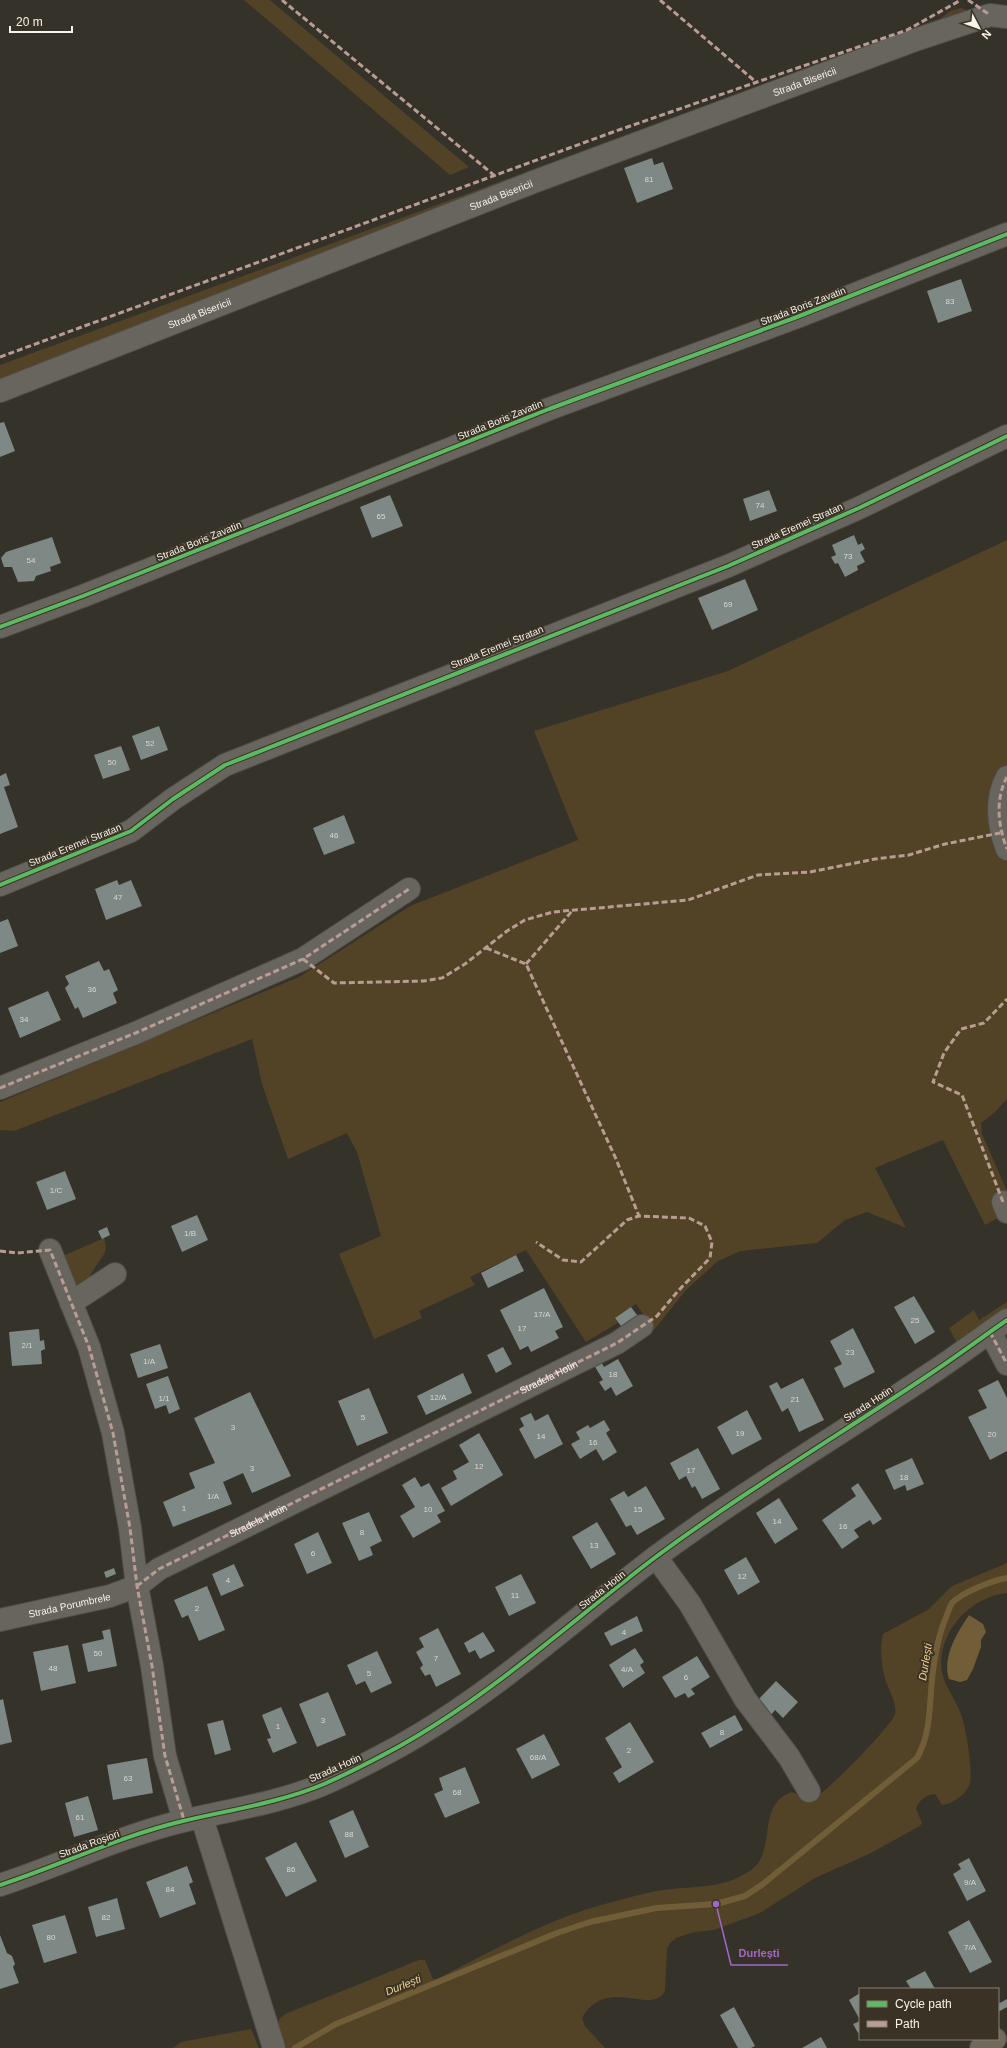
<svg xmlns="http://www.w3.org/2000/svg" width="1007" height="2048" font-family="Helvetica,sans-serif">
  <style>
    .green { fill: #524226 }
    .water { fill: #715e39 }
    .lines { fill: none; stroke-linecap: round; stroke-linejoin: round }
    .stream { stroke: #715e39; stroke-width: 6 }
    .building { fill: #7e8885 }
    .minor-casing { stroke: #514d47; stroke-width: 24 }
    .major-casing { stroke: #514d47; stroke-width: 24 }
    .minor { stroke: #68655f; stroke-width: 22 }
    .major { stroke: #70695c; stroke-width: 22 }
    .quiet { stroke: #b99d93; stroke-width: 3; stroke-dasharray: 6 3; stroke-linecap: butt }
    .cycleway-casing { stroke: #3a3325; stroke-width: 6 }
    .cycleway { stroke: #5cba63; stroke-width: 4 }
    .labels { text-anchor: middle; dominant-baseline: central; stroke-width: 4; stroke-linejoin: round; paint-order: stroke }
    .number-label { font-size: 8px; fill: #dad8d2 }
    .street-label { font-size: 10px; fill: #f8f3eb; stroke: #3a3325 }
    .water-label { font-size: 11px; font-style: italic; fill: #f4d08e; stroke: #3a3325 }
    .leader { fill: none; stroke: #a068cc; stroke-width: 1.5 }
    .callout-dot { fill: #a068cc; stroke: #3a3325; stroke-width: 1.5 }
    .callout-label { font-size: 11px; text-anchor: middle; font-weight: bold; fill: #a068cc; stroke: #3a3325; stroke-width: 4; stroke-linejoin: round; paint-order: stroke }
  </style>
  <rect width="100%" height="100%" fill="#35322a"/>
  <path class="green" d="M 244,0 L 270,0 L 469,167 L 450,175 Z
    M 961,8 L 977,14 L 0,384 L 0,365 L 936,22 L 950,11 Z
    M 1007,540 L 1007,1099 L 994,1113 L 981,1123 L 982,1134 L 1007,1191 L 1007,1213 L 985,1225 L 943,1140 L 875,1168 L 906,1228 L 867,1212 L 845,1220 L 817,1243 L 741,1251 L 718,1261 L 686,1290 L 654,1330 L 636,1304 L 615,1318 L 618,1323 L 586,1342 L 526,1250 L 470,1277 L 475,1285 L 419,1311 L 422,1318 L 374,1339 L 339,1254 L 381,1236 L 357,1152 L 347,1133 L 288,1159 L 262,1084 L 252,1039 L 14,1131 L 0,1130 L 0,1102 L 299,977 L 410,906 L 578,840 L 534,731 L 728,671 Z
    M 104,1238 C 109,1255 102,1255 94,1269 C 90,1276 88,1281 81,1287 L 75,1285 L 64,1263 L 65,1255 Z
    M 1007,1302 L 1007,1313 L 959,1347 L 949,1328 L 974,1310 L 979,1320 Z
    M 1007,1563 L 1007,1593 C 970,1597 936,1633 942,1672 C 945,1687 956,1700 961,1714 C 966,1727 974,1775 969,1786 C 965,1795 952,1804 942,1805 L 935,1794 C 926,1795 919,1800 916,1809 L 922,1823 L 920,1826 L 869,1854 L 815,1878 L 760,1913 L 714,1930 L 694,1932 L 676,1938 L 670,1943 L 667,1949 L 665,1991 C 651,2017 607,1974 582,2018 L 585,2026 L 605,2048 L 285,2048 L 278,2028 L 279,2019 L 285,2014 L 419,1960 L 425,1960 L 432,1977 L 433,1979 L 437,1979 C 494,1950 549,1918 612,1902 C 631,1897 651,1891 671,1889 C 691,1887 721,1887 739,1877 C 747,1873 756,1868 760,1860 C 773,1836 760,1805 791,1792 C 800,1795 808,1798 818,1795 C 828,1791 893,1724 895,1714 C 897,1704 890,1692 886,1682 C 882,1669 879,1648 883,1634 L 929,1609 L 952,1586 Z
    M 251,2029 L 259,2048 L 173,2048 L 181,2042 Z"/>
  <path class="water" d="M 969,1615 L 983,1624 L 986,1632 L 981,1640 L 981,1647 L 973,1669 L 967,1680 L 960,1682 L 949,1679 C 942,1657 957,1633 969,1615 Z"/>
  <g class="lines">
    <path class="stream" d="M 295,2048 L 336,2024 L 557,1933 L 590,1922 L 656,1908 L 716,1904 L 745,1896 L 763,1884 L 917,1758 C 931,1733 929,1708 932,1680 C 934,1661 937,1639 945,1620 C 947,1615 949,1608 952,1603 C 961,1593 993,1580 1007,1578"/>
  </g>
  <path class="building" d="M 652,158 L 654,165 L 663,162 L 673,189 L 637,203 L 624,168 Z
    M 961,279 L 972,311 L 938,323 L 927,291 Z
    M 4,422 L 15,451 L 0,457 L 0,423 Z
    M 769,490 L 777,511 L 750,521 L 743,499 Z
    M 390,495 L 403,526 L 372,538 L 360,507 Z
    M 854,535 L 858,545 L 862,543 L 865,549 L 860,552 L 865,562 L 857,566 L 858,570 L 845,577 L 838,563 L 835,564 L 831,557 L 836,555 L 832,545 Z
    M 52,537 L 61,563 L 50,567 L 51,571 L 36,576 L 34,581 L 18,582 L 12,567 L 4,567 L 1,558 L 6,552 Z
    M 745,579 L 758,610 L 712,630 L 698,598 Z
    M 159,726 L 168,750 L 141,760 L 132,736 Z
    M 121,746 L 130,770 L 103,779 L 94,755 Z
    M 6,773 L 10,785 L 4,787 L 18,827 L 0,834 L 0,776 Z
    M 344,815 L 355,843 L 324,855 L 313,828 Z
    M 117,880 L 119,885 L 131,880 L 142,906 L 106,920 L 95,889 Z
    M 8,919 L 18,946 L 0,953 L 0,922 Z
    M 99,961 L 104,971 L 109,969 L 118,990 L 113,993 L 117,1003 L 83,1018 L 78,1007 L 75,1009 L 65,988 L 69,984 L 65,976 Z
    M 48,991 L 61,1020 L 20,1038 L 8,1008 Z
    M 65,1171 L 76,1199 L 47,1210 L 36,1182 Z
    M 197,1215 L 208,1240 L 182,1252 L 171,1226 Z
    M 107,1227 L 110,1235 L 102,1239 L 98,1231 Z
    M 516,1255 L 524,1271 L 488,1288 L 481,1273 Z
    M 544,1288 L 563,1327 L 555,1331 L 559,1338 L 531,1352 L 528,1346 L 520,1350 L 500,1310 Z
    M 914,1296 L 935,1332 L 915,1344 L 894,1307 Z
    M 631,1307 L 640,1319 L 624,1330 L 615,1318 Z
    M 853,1328 L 875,1372 L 844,1388 L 834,1368 L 842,1364 L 830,1341 Z
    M 39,1329 L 40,1341 L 44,1340 L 45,1349 L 41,1351 L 42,1364 L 12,1366 L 9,1332 Z
    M 160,1344 L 168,1368 L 138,1378 L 130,1354 Z
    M 503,1347 L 512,1364 L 496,1373 L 487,1355 Z
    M 618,1359 L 633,1386 L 616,1396 L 611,1387 L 605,1391 L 599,1382 L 603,1380 L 594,1365 L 601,1361 L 604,1367 Z
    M 463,1373 L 472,1393 L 426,1415 L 417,1396 Z
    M 168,1376 L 180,1409 L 169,1414 L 166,1405 L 155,1409 L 146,1384 Z
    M 803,1378 L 824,1420 L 799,1432 L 788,1408 L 782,1412 L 769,1386 L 777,1382 L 781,1389 Z
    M 998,1380 L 1007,1398 L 1007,1451 L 990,1460 L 968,1417 L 987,1408 L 978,1390 Z
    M 369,1388 L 388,1433 L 357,1446 L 338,1401 Z
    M 250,1392 L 291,1476 L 252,1493 L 243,1473 L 223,1482 L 232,1504 L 173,1527 L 163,1502 L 195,1488 L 189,1473 L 215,1463 L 194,1418 Z
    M 747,1410 L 762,1439 L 732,1455 L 717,1427 Z
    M 531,1413 L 535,1421 L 548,1414 L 563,1444 L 535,1459 L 519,1429 L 524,1426 L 520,1418 Z
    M 604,1420 L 610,1430 L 606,1433 L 617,1452 L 603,1461 L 596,1449 L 580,1459 L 571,1444 L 580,1439 L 576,1432 L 588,1425 L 590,1428 Z
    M 479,1433 L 503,1475 L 451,1506 L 441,1488 L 457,1479 L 453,1471 L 469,1462 L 459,1445 Z
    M 698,1448 L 720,1489 L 702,1499 L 695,1486 L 692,1488 L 686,1476 L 679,1480 L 670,1463 Z
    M 912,1458 L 924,1484 L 907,1491 L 905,1485 L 894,1490 L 885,1470 Z
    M 415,1477 L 421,1487 L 429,1483 L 445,1511 L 437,1515 L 441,1522 L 413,1538 L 400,1516 L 415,1507 L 402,1485 Z
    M 858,1483 L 882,1519 L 873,1525 L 870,1520 L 854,1530 L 859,1537 L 842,1549 L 822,1520 L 856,1496 L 851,1488 Z
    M 646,1486 L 665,1519 L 637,1535 L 631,1525 L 626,1527 L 610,1499 L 624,1491 L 628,1497 Z
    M 779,1498 L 798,1529 L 775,1544 L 756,1513 Z
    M 369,1512 L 382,1541 L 370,1547 L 373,1555 L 359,1561 L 342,1523 Z
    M 597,1522 L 616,1554 L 591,1569 L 572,1537 Z
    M 318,1532 L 332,1563 L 307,1574 L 294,1544 Z
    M 746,1557 L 760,1582 L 738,1595 L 724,1570 Z
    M 234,1564 L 244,1586 L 221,1596 L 212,1574 Z
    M 114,1568 L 116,1574 L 106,1578 L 104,1572 Z
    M 521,1574 L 536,1603 L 509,1616 L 495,1587 Z
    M 207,1586 L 225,1630 L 199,1641 L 188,1615 L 182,1618 L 174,1600 Z
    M 637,1616 L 643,1631 L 611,1646 L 604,1633 Z
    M 438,1628 L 461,1674 L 436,1687 L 430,1674 L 425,1676 L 420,1668 L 423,1665 L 416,1652 L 424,1647 L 419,1638 Z
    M 110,1629 L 117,1666 L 88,1672 L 82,1644 L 104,1639 L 102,1631 Z
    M 483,1632 L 495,1651 L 480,1659 L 475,1650 L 469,1653 L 464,1643 Z
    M 68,1645 L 76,1683 L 41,1691 L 33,1652 Z
    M 635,1648 L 644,1662 L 640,1665 L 645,1673 L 623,1688 L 609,1665 Z
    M 377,1651 L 392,1683 L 371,1693 L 365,1681 L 356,1685 L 347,1665 Z
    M 697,1656 L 710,1677 L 691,1689 L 695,1694 L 688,1698 L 685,1693 L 675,1698 L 662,1677 Z
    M 776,1681 L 798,1702 L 783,1718 L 775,1710 L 771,1715 L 756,1702 Z
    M 328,1692 L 346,1735 L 317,1747 L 299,1704 Z
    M 3,1699 L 12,1742 L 0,1745 L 0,1700 Z
    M 281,1707 L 297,1743 L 273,1753 L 267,1739 L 271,1738 L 262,1715 Z
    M 735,1715 L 743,1730 L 710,1748 L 701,1733 Z
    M 223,1720 L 231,1750 L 215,1755 L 207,1724 Z
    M 630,1722 L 654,1762 L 619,1783 L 613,1773 L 622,1767 L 605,1738 Z
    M 544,1734 L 560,1765 L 532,1779 L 516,1749 Z
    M 147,1758 L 153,1793 L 113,1800 L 107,1765 Z
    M 465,1767 L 480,1803 L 445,1818 L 434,1794 L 443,1790 L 439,1778 Z
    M 88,1796 L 98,1830 L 74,1837 L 65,1803 Z
    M 353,1810 L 369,1847 L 345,1858 L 329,1821 Z
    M 296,1842 L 317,1881 L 286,1897 L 265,1858 Z
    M 969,1858 L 986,1891 L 967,1901 L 953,1874 L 961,1869 L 958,1864 Z
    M 187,1866 L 193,1882 L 189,1884 L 196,1904 L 160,1918 L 146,1882 Z
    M 117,1898 L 125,1929 L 96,1937 L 88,1907 Z
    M 65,1915 L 77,1953 L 44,1963 L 32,1925 Z
    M 969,1920 L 992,1962 L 970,1973 L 948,1932 Z
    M 0,1935 L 7,1953 L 12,1956 L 15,1964 L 13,1967 L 19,1983 L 0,1989 Z
    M 925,1971 L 935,1989 L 911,1989 L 906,1981 Z
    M 860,1993 L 860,2020 L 849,2000 Z
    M 1007,1999 L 1007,2007 L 998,2012 L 998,2004 Z
    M 734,2007 L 755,2046 L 751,2048 L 738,2048 L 720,2015 Z
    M 860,2021 L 860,2032 L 858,2033 L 853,2024 Z
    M 821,2037 L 827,2048 L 802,2048 Z"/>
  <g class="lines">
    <g class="minor-casing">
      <g id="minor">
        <path id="s1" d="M 0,391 L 536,181 L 918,39 L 990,15 L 1007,17"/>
        <path d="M 0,627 L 83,596 L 549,409 L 797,317 L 1007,234"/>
        <path d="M 1007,777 C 995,799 998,826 1007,849"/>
        <path d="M 0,885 L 131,831 L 173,799 L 225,765 L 728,566 L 859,508 L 1007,436"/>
        <path d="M 0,1088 L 138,1032 L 303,959 L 409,889"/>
        <path d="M 1003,1202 L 1007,1212"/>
        <path d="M 50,1250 L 89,1347 L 113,1433 L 130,1528 L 137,1586 L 152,1666 L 165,1756 L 184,1820"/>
        <path d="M 71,1303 L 115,1274"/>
        <path d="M 990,1332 L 1007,1364"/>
        <path d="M 656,1557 L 690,1604 L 745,1699 L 789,1757 L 809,1791"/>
        <path id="s2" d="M 0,1620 L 110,1596 L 137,1586 L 159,1569 L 617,1343 L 642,1326"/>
        <path d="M 202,1818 L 274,2048"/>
        <path d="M 0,1885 C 61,1865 120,1836 183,1821 C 229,1810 279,1803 324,1784 C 349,1773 374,1760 398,1747 C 492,1695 571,1621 657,1556 C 745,1491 839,1435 930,1374 C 956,1357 981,1338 1007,1320"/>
      </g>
    </g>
    <g class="major-casing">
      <path id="major" d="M 981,2048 L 995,2039"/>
    </g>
    <use href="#minor" class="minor"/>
    <use href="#major" class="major"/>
    <g class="quiet">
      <path d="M 282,0 L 495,176"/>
      <path d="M 660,0 L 756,82"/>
      <path d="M 968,0 L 990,15"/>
      <path d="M 0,357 L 613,132 L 907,30 L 961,0"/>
      <path d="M 1007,777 C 995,799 998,826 1007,849"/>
      <path d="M 486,948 L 526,964 L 616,1159 L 639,1216"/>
      <path d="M 303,959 L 334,983 L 424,981 L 442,978 L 465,964 L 507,931 L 525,920 L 553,912 L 688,900 L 758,875 L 810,872 L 875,859 L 909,855 L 945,844 L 1000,833"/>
      <path d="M 526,964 L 572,911"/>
      <path d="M 0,1088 L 138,1032 L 303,959 L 409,889"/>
      <path d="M 1003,1202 L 962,1095 L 933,1082 L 944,1053 L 961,1029 L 984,1023 L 1007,999"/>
      <path d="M 0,1251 L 17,1253 L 50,1250 L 89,1347 L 113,1433 L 130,1528 L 137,1586 L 152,1666 L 165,1756 L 184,1820"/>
      <path d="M 990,1332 L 1007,1364"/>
      <path id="s3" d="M 137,1586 L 159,1569 L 617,1343 L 657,1316 L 678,1291 L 710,1258 L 712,1242 L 705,1226 L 689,1218 L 639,1216 L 627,1220 L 581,1262 L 563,1260 L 536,1242"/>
    </g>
    <g class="cycleway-casing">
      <path id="cycleway" d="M 0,627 L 83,596 L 549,409 L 797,317 L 1007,234
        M 0,885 L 131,831 L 173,799 L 225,765 L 728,566 L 859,508 L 1007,436
        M 0,1885 C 61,1865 120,1836 183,1821 C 229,1810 279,1803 324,1784 C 349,1773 374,1760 398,1747 C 492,1695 571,1621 657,1556 C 745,1491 839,1435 930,1374 C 956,1357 981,1338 1007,1320"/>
    </g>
    <use href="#cycleway" class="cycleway"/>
  </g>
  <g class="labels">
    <g class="number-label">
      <text x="649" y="179">81</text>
      <text x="950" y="301">83</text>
      <text x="760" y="505">74</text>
      <text x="381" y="516">65</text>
      <text x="848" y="556">73</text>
      <text x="31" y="560">54</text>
      <text x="728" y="604">69</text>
      <text x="150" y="743">52</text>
      <text x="112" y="762">50</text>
      <text x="334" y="835">46</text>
      <text x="118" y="897">47</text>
      <text x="92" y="989">36</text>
      <text x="24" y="1019">34</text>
      <text x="56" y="1190">1/C</text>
      <text x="190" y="1233">1/B</text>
      <text x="542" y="1314">17/A</text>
      <text x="915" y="1320">25</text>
      <text x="522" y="1328">17</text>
      <text x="27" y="1345">2/1</text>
      <text x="850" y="1352">23</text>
      <text x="149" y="1361">1/A</text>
      <text x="613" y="1374">18</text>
      <text x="438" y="1397">12/A</text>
      <text x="164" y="1398">1/1</text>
      <text x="795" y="1399">21</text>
      <text x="363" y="1417">5</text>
      <text x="233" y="1427">3</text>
      <text x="740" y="1433">19</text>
      <text x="992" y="1434">20</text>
      <text x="541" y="1436">14</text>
      <text x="593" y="1442">16</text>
      <text x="479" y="1466">12</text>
      <text x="252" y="1468">3</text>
      <text x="691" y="1470">17</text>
      <text x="904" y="1477">18</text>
      <text x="213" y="1496">1/A</text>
      <text x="184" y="1508">1</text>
      <text x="428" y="1509">10</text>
      <text x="638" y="1509">15</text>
      <text x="777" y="1521">14</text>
      <text x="843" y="1526">16</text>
      <text x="362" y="1532">8</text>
      <text x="594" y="1545">13</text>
      <text x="313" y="1553">6</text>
      <text x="742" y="1576">12</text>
      <text x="228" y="1580">4</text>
      <text x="515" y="1595">11</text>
      <text x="197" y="1608">2</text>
      <text x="624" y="1632">4</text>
      <text x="98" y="1653">50</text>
      <text x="436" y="1658">7</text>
      <text x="53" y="1668">48</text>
      <text x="627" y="1669">4/A</text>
      <text x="369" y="1673">5</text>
      <text x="686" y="1677">6</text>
      <text x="323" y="1720">3</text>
      <text x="278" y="1726">1</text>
      <text x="722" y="1732">8</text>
      <text x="629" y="1750">2</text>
      <text x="538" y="1757">68/A</text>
      <text x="128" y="1778">63</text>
      <text x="457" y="1792">68</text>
      <text x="80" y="1817">61</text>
      <text x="349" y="1834">88</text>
      <text x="291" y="1869">86</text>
      <text x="970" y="1882">9/A</text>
      <text x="170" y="1889">84</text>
      <text x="106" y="1917">82</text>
      <text x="51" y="1937">80</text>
      <text x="970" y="1947">7/A</text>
    </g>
    <g class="street-label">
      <text stroke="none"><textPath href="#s1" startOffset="862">Strada Bisericii</textPath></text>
      <text stroke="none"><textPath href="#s1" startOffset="538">Strada Bisericii</textPath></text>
      <text transform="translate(803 306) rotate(-21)">Strada Boris Zavatin</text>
      <text stroke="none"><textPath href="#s1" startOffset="214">Strada Bisericii</textPath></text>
      <text transform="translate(500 420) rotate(-22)">Strada Boris Zavatin</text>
      <text transform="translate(797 526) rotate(-24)">Strada Eremei Stratan</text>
      <text transform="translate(199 541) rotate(-22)">Strada Boris Zavatin</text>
      <text transform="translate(497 647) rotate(-22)">Strada Eremei Stratan</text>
      <text transform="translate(75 845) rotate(-22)">Strada Eremei Stratan</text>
      <text stroke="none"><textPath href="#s3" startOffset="462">Stradela Hotin</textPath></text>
      <text transform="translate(868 1404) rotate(-33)">Strada Hotin</text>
      <text stroke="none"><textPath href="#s3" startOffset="138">Stradela Hotin</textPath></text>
      <text transform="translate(602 1590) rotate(-38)">Strada Hotin</text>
      <text stroke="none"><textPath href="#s2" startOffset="71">Strada Porumbrele</textPath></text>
      <text transform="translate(335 1768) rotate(-24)">Strada Hotin</text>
      <text transform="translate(89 1844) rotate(-20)">Strada Roșiori</text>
    </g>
    <g class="water-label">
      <text transform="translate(925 1662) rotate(-81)">Durlești</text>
      <text transform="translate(403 1985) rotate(-22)">Durlești</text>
    </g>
  </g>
  <path class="leader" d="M716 1904L731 1965H788"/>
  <circle class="callout-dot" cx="716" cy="1904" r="4"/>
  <g class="callout-label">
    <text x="759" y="1957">Durlești</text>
  </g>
  <rect x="859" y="1988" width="140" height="52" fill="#3a3325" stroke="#868074"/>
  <rect x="867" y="2001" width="20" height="6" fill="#5cba63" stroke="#868074"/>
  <text x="895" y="2008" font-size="12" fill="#f8f3eb">Cycle path</text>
  <rect x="867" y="2021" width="20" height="6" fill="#b99d93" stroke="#868074"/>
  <text x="895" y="2028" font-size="12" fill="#f8f3eb">Path</text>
  <g transform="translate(979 28) rotate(131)" stroke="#3a3325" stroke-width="3" paint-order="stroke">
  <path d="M0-3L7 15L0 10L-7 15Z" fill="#f8f3eb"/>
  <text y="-6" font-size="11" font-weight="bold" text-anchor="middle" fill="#f8f3eb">N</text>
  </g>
  <path d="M10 26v6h62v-6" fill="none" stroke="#f8f3eb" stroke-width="2"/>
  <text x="16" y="26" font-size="12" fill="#f8f3eb" stroke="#3a3325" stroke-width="3" paint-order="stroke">20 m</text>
</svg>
